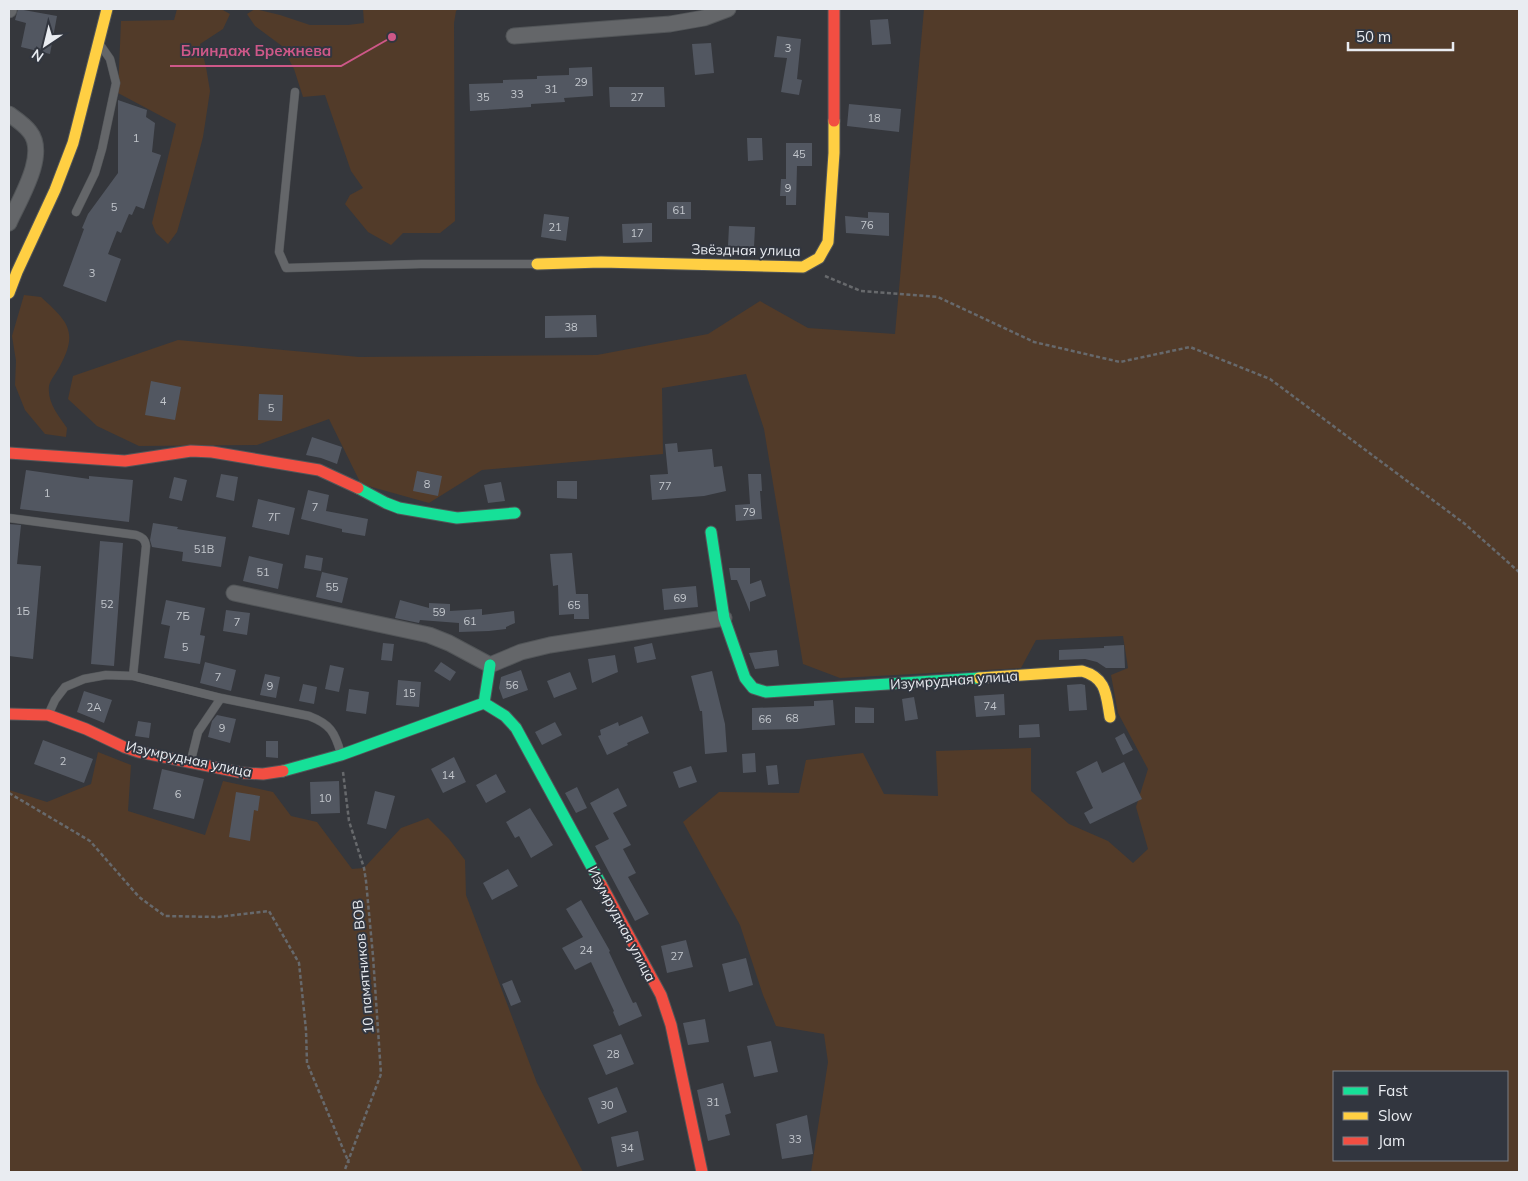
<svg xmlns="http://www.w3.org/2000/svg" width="1528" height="1181" font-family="Mulish,sans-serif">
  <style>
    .green { fill: #523b29; fill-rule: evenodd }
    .building { fill: #525761 }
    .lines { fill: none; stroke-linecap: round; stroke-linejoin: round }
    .lane-casing { stroke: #525558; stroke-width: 9 }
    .street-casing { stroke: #525558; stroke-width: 17 }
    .fast-casing { stroke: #525558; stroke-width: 13 }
    .slow-casing { stroke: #525558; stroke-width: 13 }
    .jam-casing { stroke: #525558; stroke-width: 13 }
    .path { stroke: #67696c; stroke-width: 2.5; stroke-dasharray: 4 2.5; stroke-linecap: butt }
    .lane { stroke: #646669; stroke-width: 8 }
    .street { stroke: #646669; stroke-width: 15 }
    .fast { stroke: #16e098; stroke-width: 11 }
    .slow { stroke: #ffcf43; stroke-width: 11 }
    .jam { stroke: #f24e42; stroke-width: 11 }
    .labels { text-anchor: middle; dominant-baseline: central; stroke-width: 4; stroke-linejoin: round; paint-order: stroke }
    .number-label { font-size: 11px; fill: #c3c7cd }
    .street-label { font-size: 14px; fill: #e9ecf1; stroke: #32363f }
    .leader { fill: none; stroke: #ce5888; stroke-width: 2 }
    .callout-dot { fill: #ce5888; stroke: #32363f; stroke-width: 2 }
    .callout-label { font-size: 15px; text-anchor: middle; font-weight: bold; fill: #ce5888; stroke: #32363f; stroke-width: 4; stroke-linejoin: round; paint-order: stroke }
  </style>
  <rect width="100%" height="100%" fill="#35373c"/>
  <path class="green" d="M 177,9 L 221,9 L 230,14 L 223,29 L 200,44 L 206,67 L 210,91 L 203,137 L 189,190 L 177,232 L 168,244 L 156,233 L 152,223 L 176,124 L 118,93 L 121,21 L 174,20 Z
    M 255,9 L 280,15 L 310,25 L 348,25 L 364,23 L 363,9 L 458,9 L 456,11 L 454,23 L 455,221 L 440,233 L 403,233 L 391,245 L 368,232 L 345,204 L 350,195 L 363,188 L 351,171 L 325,95 L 303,97 L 294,69 L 282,46 L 255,26 L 247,14 Z
    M 924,9 L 1519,9 L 1519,1172 L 811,1172 L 828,1062 L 824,1034 L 776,1026 L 763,995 L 740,925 L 683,822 L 719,792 L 799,793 L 806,760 L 863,753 L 884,794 L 938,796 L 936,751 L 1031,748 L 1031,791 L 1069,824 L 1108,841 L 1133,863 L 1148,849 L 1136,807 L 1148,769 L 1118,713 L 1111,675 L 1128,668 L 1123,636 L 1036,640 L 1021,668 L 840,678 L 803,664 L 764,429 L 746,374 L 662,388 L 663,454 L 482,470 L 429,503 L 361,484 L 329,419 L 257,445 L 139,446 L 97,426 L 68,399 L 73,376 L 178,340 L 359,357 L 597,355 L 708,334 L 760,301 L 808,328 L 895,334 ZM 1334,1072 L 1507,1072 L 1507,1160 L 1334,1160 Z
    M 24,295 L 41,297 C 67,321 79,331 60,366 C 57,372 50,380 49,386 C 47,403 59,416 67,428 L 66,437 L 45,434 L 25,410 L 15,385 L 16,361 L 12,336 Z
    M 98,752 L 131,765 L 128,811 L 205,835 L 223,781 L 273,792 L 291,816 L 317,822 L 352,869 L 364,868 L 401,828 L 428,818 L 449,839 L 465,860 L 466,895 L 537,1083 L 583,1172 L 9,1172 L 9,790 L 47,802 L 91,784 Z"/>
  <path class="building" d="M 18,9 L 57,16 L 50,54 L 21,47 L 26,23 L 15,20 Z
    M 888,19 L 891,44 L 872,45 L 870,20 Z
    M 777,36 L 801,39 L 797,79 L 802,80 L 799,95 L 781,92 L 787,58 L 774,57 Z
    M 711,43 L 714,73 L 695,75 L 692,44 Z
    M 592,67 L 593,96 L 564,98 L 565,102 L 531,104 L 531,107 L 470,111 L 469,84 L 503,83 L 503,80 L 537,79 L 537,76 L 569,75 L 569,68 Z
    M 609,87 L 664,87 L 665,107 L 610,107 Z
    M 118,100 L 147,110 L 146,117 L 155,123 L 152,152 L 161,155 L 144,209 L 136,206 L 132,215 L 129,214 L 121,233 L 117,231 L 108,254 L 121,259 L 106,302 L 63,286 L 84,229 L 82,228 L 88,214 L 118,173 Z
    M 849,104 L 901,109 L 899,132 L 847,126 Z
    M 747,138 L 762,138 L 763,160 L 748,161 Z
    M 786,143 L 812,143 L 812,166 L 797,166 L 796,205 L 786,205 L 786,196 L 780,196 L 781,179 L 786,179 Z
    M 667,202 L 691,202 L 691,219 L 667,219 Z
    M 868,212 L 889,213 L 889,236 L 846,233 L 845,216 L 868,218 Z
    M 544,214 L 569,217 L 566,241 L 541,237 Z
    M 652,223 L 652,242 L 623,243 L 622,224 Z
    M 729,226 L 755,227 L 754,247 L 728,246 Z
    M 596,315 L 597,337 L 545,338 L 545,316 Z
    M 151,381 L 181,387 L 175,420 L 145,415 Z
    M 259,394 L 283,395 L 282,421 L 258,420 Z
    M 312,437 L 342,447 L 337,464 L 321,458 L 306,455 Z
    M 677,443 L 678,452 L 712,449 L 714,467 L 722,466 L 726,491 L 704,496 L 652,500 L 650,475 L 668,474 L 665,444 Z
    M 26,470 L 89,479 L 89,476 L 133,480 L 129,522 L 20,509 Z
    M 417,471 L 442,476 L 438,496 L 413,491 Z
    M 221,474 L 238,477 L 234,501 L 216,497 Z
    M 748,474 L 761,474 L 762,491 L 760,491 L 762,519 L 736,521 L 735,505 L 750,504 Z
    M 174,477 L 187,480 L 182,501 L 169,498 Z
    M 557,481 L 577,481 L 577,499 L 557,498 Z
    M 501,482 L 505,501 L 488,503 L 484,485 Z
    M 308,490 L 329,495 L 326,511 L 368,519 L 365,536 L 342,532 L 342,529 L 301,519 Z
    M 258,499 L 295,508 L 289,535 L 252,527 Z
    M 153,523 L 178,527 L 177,529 L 226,537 L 221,567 L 182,561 L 183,552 L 152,547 L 150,540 Z
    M 9,524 L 21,525 L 17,564 L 41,566 L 33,659 L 9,656 Z
    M 100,541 L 123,543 L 114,666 L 91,664 Z
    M 572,553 L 576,594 L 588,594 L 589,619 L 574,619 L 574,614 L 559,615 L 558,585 L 553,586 L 550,554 Z
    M 306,555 L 323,558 L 321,571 L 304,568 Z
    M 249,556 L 283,564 L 278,589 L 243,581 Z
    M 729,568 L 750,568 L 750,584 L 761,580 L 766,596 L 750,602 L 750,612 L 737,580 L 731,580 Z
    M 322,572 L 348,578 L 342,603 L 316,597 Z
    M 696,586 L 698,607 L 664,610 L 662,589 Z
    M 166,600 L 205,608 L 200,635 L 205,636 L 200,664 L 164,658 L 170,626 L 161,624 Z
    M 400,600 L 429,608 L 429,603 L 450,604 L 450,611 L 482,609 L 482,615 L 514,611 L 515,623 L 506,627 L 506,629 L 489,631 L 459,632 L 459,623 L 420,620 L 419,623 L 395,618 Z
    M 226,610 L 250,613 L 247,635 L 223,631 Z
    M 383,643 L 394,644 L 392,661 L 381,660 Z
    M 652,643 L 656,659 L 637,663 L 634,647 Z
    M 1124,645 L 1125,668 L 1106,668 L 1097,662 L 1085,659 L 1059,660 L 1059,650 L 1104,648 L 1104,646 Z
    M 777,650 L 779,666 L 755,669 L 749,653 Z
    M 615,655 L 618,672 L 592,683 L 588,659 Z
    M 205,662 L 236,670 L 231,691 L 200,683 Z
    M 441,662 L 456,672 L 450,681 L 434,671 Z
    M 330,665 L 344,668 L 339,692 L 325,689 Z
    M 521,670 L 528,690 L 503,699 L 499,688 L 501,677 Z
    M 712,671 L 725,724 L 727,752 L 705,754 L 702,711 L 700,711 L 691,676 Z
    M 570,672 L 577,689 L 554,698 L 547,681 Z
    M 265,674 L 280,677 L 276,698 L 260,695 Z
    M 398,680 L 421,682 L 419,707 L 396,705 Z
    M 303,684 L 317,687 L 314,704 L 299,701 Z
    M 1081,684 L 1085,685 L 1087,710 L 1069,711 L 1067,685 Z
    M 349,689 L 369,692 L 366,714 L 346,711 Z
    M 84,691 L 112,700 L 104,723 L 77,712 Z
    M 1004,694 L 1005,715 L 976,717 L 974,696 Z
    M 914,697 L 918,719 L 905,721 L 902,699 Z
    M 833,700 L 835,725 L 799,729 L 752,730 L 752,708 L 814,706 L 814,701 Z
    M 855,707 L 874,708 L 874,723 L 855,723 Z
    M 217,715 L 236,719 L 230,743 L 208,737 L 212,721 Z
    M 642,716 L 649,733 L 627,743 L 628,745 L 607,755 L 598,736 L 601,735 L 600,730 L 618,722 L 619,726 Z
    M 138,721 L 151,723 L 149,738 L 135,736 Z
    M 555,722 L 562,735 L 542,745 L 535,732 Z
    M 1039,724 L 1040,737 L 1019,738 L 1019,725 Z
    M 1124,733 L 1133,750 L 1123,755 L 1115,738 Z
    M 43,740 L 93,759 L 84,783 L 34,764 Z
    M 266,741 L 278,741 L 278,758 L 266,757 Z
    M 755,753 L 756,772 L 743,773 L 742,754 Z
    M 454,757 L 466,782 L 443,793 L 431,769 Z
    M 1097,761 L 1102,773 L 1124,762 L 1142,799 L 1090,824 L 1084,813 L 1093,808 L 1076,772 Z
    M 777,765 L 779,784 L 768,785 L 766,766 Z
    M 691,766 L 697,782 L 679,788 L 673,772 Z
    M 162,769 L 204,779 L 194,819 L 153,809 Z
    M 496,774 L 506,792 L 486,803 L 476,785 Z
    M 339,781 L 340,813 L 311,814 L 310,782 Z
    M 577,787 L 587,808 L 576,813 L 565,793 Z
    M 618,788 L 627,806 L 613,813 L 631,845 L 623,849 L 636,873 L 628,877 L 649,914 L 635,921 L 595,846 L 609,839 L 590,803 Z
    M 375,791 L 395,796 L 386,829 L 367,824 Z
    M 236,792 L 260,796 L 258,811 L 254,810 L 250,841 L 229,837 Z
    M 530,808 L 553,845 L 531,858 L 519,836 L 515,838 L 506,822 Z
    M 508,869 L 518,886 L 492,900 L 483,883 Z
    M 581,900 L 610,951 L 609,952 L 633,1003 L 636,1002 L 642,1016 L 619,1026 L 613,1012 L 614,1011 L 591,962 L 575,970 L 562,948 L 583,937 L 566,909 Z
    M 686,940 L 693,967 L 667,973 L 661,946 Z
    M 746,958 L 753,985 L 729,992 L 722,964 Z
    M 512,980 L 521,1002 L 511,1006 L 502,984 Z
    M 705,1019 L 709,1042 L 688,1045 L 683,1023 Z
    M 621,1034 L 634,1064 L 606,1075 L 593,1045 Z
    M 771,1041 L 778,1072 L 754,1077 L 747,1046 Z
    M 723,1083 L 731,1113 L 725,1115 L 730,1135 L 708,1141 L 697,1090 Z
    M 617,1087 L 627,1112 L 598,1124 L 588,1098 Z
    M 807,1115 L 813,1154 L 782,1159 L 776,1124 Z
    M 638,1131 L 644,1160 L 617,1167 L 611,1137 Z"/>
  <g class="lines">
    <g class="lane-casing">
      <path id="lane" d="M 295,92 L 279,252 L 286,268 L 421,264 L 535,264
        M 76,212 L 95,173 L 102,149 L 116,83 L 110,59 L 101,46
        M 9,518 L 136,535 C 142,537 145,539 146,546 L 133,676
        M 49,713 L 55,700 L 65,687 L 84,679 L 106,675 L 133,676 L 221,698 L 309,716 C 330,724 335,732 341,754
        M 191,760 L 198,732 L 221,698"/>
    </g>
    <g class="street-casing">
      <path id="street" d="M 9,10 L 9,9
        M 514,36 L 670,24 L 704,18 L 728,9
        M 9,114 C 16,119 25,125 30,132 C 48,155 19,200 9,223
        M 234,593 L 429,635 L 449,643 L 490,665 L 521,652 L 550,645 L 724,618"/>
    </g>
    <g class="fast-casing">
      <path id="fast" d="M 358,488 L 386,503 L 399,508 L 457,518 L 515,513
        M 711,532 L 724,618 L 745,678 L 753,688 L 766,692 L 979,678
        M 490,665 L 484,703 L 505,716 L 516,728 L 601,884
        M 283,771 L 341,755 L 484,703"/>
    </g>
    <g class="slow-casing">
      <path id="slow" d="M 537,264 L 601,262 L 803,267 L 819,258 L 828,242 L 834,153 L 834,121
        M 9,293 L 17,272 L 55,190 L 73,143 L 107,9
        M 979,678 L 1082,671 C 1107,678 1106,695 1110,717"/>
    </g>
    <g class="jam-casing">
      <path id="jam" d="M 834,9 L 834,121
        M 9,453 L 125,461 L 191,451 L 212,452 L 319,470 L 358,488
        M 9,714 L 48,715 L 86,729 L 124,747 L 139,752 L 243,773 L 263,774 L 283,771
        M 601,884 L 661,995 L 671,1025 L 702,1172"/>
    </g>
    <path class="path" d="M 825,276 L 861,291 L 938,297 L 1034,342 L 1120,362 L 1190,347 L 1270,379 L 1465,524 L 1519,572
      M 343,772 L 349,821 L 364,868 L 366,881 L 373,956 L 381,1074 L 344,1172
      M 9,793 L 90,841 L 139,897 L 165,916 L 218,917 L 269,911 L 299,963 L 306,1030 L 307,1063 L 349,1163"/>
    <use href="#lane" class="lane"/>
    <use href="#street" class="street"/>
    <use href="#fast" class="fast"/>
    <use href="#slow" class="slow"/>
    <use href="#jam" class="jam"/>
  </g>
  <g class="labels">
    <g class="number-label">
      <text x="788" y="48">3</text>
      <text x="581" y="82">29</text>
      <text x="551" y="89">31</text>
      <text x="517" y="94">33</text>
      <text x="483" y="97">35</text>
      <text x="637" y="97">27</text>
      <text x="874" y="118">18</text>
      <text x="136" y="138">1</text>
      <text x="799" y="154">45</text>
      <text x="788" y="188">9</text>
      <text x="114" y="207">5</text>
      <text x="679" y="210">61</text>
      <text x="867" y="225">76</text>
      <text x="555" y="227">21</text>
      <text x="637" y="233">17</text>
      <text x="92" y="273">3</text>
      <text x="571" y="327">38</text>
      <text x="163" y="401">4</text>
      <text x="271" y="408">5</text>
      <text x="427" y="484">8</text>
      <text x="665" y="486">77</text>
      <text x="47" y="493">1</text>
      <text x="315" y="507">7</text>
      <text x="749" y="512">79</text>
      <text x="274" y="517">7Г</text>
      <text x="204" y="549">51В</text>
      <text x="263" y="572">51</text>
      <text x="332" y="587">55</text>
      <text x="680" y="598">69</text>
      <text x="107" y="604">52</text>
      <text x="574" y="605">65</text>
      <text x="23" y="611">1Б</text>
      <text x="439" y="612">59</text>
      <text x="183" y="616">7Б</text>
      <text x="470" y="621">61</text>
      <text x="237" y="622">7</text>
      <text x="185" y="647">5</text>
      <text x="218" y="677">7</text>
      <text x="512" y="685">56</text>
      <text x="270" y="686">9</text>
      <text x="409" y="693">15</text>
      <text x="990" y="706">74</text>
      <text x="94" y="707">2А</text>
      <text x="792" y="718">68</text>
      <text x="765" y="719">66</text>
      <text x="222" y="728">9</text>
      <text x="63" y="761">2</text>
      <text x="448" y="775">14</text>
      <text x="178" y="794">6</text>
      <text x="325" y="798">10</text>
      <text x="586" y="950">24</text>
      <text x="677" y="956">27</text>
      <text x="613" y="1054">28</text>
      <text x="713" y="1102">31</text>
      <text x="607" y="1105">30</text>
      <text x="795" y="1139">33</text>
      <text x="627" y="1148">34</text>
    </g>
    <g class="street-label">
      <text transform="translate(746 250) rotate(1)">Звёздная улица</text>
      <text transform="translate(954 680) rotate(-4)">Изумрудная улица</text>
      <text transform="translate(189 759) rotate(12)">Изумрудная улица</text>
      <text transform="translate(622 924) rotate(62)">Изумрудная улица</text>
      <text transform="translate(363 967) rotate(-95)">10 памятников ВОВ</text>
    </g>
  </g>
  <path class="leader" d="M392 37L341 66H170"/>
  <circle class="callout-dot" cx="392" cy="37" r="5"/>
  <g class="callout-label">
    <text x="256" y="56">Блиндаж Брежнева</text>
  </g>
  <rect width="1528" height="1181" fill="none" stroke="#e9ecf1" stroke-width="20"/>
  <rect x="1333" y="1071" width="175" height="90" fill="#32363f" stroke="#7b7f86"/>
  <rect x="1343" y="1087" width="25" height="8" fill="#16e098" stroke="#7b7f86"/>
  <text x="1378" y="1096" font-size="15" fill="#e9ecf1">Fast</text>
  <rect x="1343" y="1112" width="25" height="8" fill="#ffcf43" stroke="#7b7f86"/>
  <text x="1378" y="1121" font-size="15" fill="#e9ecf1">Slow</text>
  <rect x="1343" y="1137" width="25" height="8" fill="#f24e42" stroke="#7b7f86"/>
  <text x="1378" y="1146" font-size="15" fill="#e9ecf1">Jam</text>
  <g transform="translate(45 45) rotate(215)" stroke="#32363f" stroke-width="4" paint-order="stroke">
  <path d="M0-4L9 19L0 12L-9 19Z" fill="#e9ecf1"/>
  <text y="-8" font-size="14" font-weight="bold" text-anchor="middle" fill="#e9ecf1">N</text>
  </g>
  <path d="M1348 42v8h105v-8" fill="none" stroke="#e9ecf1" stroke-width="2.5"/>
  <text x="1356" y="42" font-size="15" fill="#e9ecf1" stroke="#32363f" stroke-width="4" paint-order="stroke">50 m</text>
</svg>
